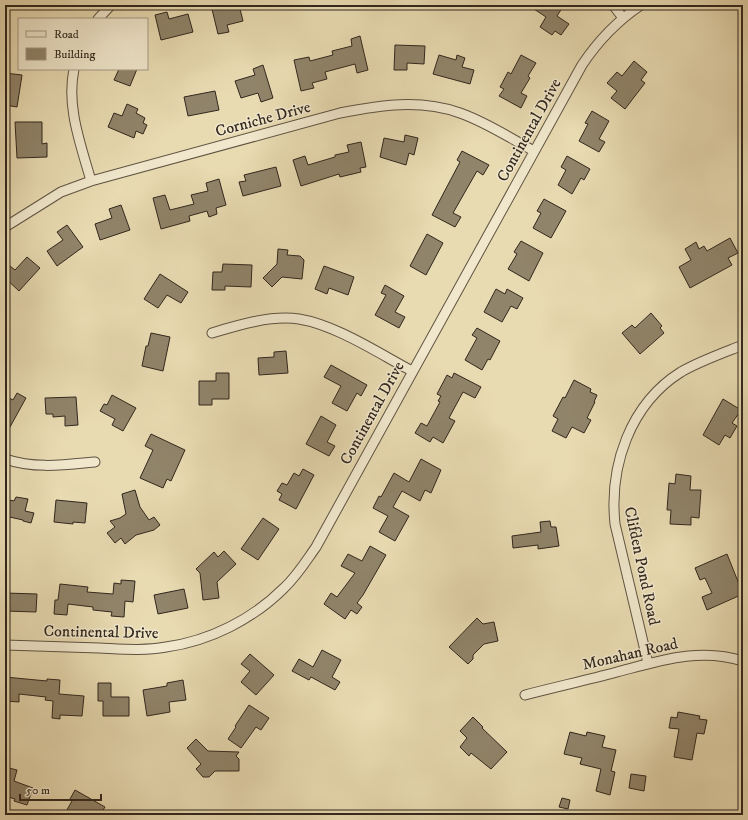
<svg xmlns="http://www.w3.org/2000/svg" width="748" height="820" font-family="'IM FELL DW Pica',serif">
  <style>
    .building { fill: #90846a; stroke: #31271d }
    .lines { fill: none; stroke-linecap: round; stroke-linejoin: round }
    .street-casing { stroke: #5f5442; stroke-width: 11 }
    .street { stroke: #f0e7cc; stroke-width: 9 }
    .labels { text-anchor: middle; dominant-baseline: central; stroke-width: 3; stroke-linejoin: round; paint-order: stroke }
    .street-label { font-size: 16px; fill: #31271d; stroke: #f0e7cc }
  </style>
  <rect width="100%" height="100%" fill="#e8dab1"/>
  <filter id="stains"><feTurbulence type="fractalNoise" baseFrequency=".005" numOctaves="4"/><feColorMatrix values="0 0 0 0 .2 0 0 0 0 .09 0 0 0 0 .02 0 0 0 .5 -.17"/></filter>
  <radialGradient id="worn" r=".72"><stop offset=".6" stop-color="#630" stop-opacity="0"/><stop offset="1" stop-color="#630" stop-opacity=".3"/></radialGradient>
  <path class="building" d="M 211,5 L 223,5 L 224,7 L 239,5 L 243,21 L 227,25 L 229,32 L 218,34 Z
    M 528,5 L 564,5 L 557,16 L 569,24 L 561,35 L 555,31 L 552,35 L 540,27 L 546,17 Z
    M 167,12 L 169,19 L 188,14 L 193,32 L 161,40 L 155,15 Z
    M 360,36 L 368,70 L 357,73 L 355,64 L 325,72 L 327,79 L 312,83 L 314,88 L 301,91 L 294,60 L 309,57 L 310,61 L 333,55 L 332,51 L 352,46 L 351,39 Z
    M 395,45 L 425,46 L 424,64 L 407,63 L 407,70 L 394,70 Z
    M 439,55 L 456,60 L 457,55 L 465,58 L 462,67 L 474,70 L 470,84 L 433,74 Z
    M 521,55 L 536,63 L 528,76 L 530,78 L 521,93 L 527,96 L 521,108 L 499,96 L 504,89 L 500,87 L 508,72 L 511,74 Z
    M 634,61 L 647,72 L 641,80 L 645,83 L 625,109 L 611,98 L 617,91 L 607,83 L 617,72 L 622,76 Z
    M 263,65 L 273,98 L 261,102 L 258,93 L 241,98 L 235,81 L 255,75 L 253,69 Z
    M 119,69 L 137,69 L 130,86 L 114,80 Z
    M 5,73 L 22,75 L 17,107 L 5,105 Z
    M 215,91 L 219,110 L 188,116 L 184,97 Z
    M 127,104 L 138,109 L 136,113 L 145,118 L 143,123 L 147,125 L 143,134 L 136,131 L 134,138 L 108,127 L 114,113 L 122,116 Z
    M 592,111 L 609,121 L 599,139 L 605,142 L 599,152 L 579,141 L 588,124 L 585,123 Z
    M 15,122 L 42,122 L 42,144 L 47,143 L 47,157 L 17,158 Z
    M 405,135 L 418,138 L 414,155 L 409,153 L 406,165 L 380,157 L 384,138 L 404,142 Z
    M 361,142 L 366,167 L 360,168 L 361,172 L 340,177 L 339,174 L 301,186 L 293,160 L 305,156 L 308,165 L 335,157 L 335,155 L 349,152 L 347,145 Z
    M 462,151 L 489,165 L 483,175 L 477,171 L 453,213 L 461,217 L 455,227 L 432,215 L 460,162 L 457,160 Z
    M 567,156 L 590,169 L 584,180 L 581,178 L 572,194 L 558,185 L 566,170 L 561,167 Z
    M 276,167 L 281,186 L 243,196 L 239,182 L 246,181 L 244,175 Z
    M 219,179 L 226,205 L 216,208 L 217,214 L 209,217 L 207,211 L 189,216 L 190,221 L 161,229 L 153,198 L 165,195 L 170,210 L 194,204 L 191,195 L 208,191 L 206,183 Z
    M 544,199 L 566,211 L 551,238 L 533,228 L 541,213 L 537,211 Z
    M 121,205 L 130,230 L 100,240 L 95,224 L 112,218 L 109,209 Z
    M 67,225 L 83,247 L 57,266 L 47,251 L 63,240 L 57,232 Z
    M 427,234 L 443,243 L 426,275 L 410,266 Z
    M 730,238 L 738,253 L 728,258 L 732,265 L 690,288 L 679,267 L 691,260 L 685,249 L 696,242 L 699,249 L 704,246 L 707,251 Z
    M 521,241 L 543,253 L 529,281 L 508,269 L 517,254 L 514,252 Z
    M 278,249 L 288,250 L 287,255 L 300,256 L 304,260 L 302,279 L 282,277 L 272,287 L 263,278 L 277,264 Z
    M 27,257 L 40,268 L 19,291 L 5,278 L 5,272 L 10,266 L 15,270 Z
    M 223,264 L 252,265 L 251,287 L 225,286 L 225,290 L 212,290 L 213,272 L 222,272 Z
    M 324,266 L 354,277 L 348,295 L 329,288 L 327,294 L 315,289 Z
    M 160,274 L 188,292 L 181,303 L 167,295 L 158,308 L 144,299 Z
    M 385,285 L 404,296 L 395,312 L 405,317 L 399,328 L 375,315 L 386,295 L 381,293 Z
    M 496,289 L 505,294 L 507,289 L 523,298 L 517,309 L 511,306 L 502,322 L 484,312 Z
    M 651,313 L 662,326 L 660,328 L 664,333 L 640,354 L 622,333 L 632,325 L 635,328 Z
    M 477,328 L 500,341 L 490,360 L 488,359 L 482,370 L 465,360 L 477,338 L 472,335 Z
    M 151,333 L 170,337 L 163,371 L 142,366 L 146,346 L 148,346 Z
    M 286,351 L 288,373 L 259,375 L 258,358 L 274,357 L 274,352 Z
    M 331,365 L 367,385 L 361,396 L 357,393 L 347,411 L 332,403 L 341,386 L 324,377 Z
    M 216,373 L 229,373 L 229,399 L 212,399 L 212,405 L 199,405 L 199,381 L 216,381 Z
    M 454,373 L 481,387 L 475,398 L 463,392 L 449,418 L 455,421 L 443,443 L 433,437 L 430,442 L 415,433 L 421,423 L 427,426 L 440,402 L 438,401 L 441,396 L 437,394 L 447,375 L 452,378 Z
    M 574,380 L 591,389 L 590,392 L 597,395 L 594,402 L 595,402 L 587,418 L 591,420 L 584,433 L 572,427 L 566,438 L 552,431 L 558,419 L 553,416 L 563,397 L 565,398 Z
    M 17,393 L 26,398 L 5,436 L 5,396 L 13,400 Z
    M 112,395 L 136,408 L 123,431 L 112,425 L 115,419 L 100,411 L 104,404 L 107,405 Z
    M 76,397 L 78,425 L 65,426 L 65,416 L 53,417 L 53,414 L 46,414 L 45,398 Z
    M 723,399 L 741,410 L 732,423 L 737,426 L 730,438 L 725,435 L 719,445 L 703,435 Z
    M 321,416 L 336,425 L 327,442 L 335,446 L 329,456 L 306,444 Z
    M 151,434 L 185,450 L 171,481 L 167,479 L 163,488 L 140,478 L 153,450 L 145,446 Z
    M 421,459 L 441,470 L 431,493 L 425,490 L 420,501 L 402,491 L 393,507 L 409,516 L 395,541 L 379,532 L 388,516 L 373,508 L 379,496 L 381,497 L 394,473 L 409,482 Z
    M 303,469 L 314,475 L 296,509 L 279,500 L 282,494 L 277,491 L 282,483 L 287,485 L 294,473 L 299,476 Z
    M 676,474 L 691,476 L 690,490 L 701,490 L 699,518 L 691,517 L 691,525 L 670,524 L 671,510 L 667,510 L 669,483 L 675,484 Z
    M 135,490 L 140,507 L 149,520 L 154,517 L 160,525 L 154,530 L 136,535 L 125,544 L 121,538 L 115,543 L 107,533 L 115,527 L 110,521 L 120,518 L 126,514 L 122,494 Z
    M 16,497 L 28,499 L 25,511 L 34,513 L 31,523 L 23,521 L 23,520 L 5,516 L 5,499 L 14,501 Z
    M 56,500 L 87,503 L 85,523 L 73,522 L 73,524 L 54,522 Z
    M 263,518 L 279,529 L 258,560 L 241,549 Z
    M 550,521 L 551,527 L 556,527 L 559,546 L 538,549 L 538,545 L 513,548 L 512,536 L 541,532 L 540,522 Z
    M 370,546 L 386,555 L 363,595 L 357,603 L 362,607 L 357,614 L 351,610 L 345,619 L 324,604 L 331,593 L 337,597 L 355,573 L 341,566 L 348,554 L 362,561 Z
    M 224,551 L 236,564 L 217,582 L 219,598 L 203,600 L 200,573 L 196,569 L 214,552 L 218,557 Z
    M 727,554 L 743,594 L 707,610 L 702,597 L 712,593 L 705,578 L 700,580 L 695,568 Z
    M 121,580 L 135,581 L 133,602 L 125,601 L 124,617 L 111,616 L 112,612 L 93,610 L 93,607 L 68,604 L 67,615 L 54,614 L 55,600 L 58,600 L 60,584 L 88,587 L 87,592 L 113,594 L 114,583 L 121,584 Z
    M 184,589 L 188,608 L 158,614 L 154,595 Z
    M 5,593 L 37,594 L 36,612 L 5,611 Z
    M 477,618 L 483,624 L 494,622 L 498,641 L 484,644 L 473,655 L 473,659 L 468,664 L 449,647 Z
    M 322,650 L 341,660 L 332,677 L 340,682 L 335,690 L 311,677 L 309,680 L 292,671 L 299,659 L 313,667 Z
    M 250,654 L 274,675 L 256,695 L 241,682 L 250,671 L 241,664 Z
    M 5,677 L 47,681 L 47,679 L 60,680 L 59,694 L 84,696 L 82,716 L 60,715 L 60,719 L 52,718 L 53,701 L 45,700 L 46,697 L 19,694 L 19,702 L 5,701 Z
    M 183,680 L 186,700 L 169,702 L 170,712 L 147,716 L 143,690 L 167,686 L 167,683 Z
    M 98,683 L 111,683 L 111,697 L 129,697 L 129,716 L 103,716 L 103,701 L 98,701 Z
    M 249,705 L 269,718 L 261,730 L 256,727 L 241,748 L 228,739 L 236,727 L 235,726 Z
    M 678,712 L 700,716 L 699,719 L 707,720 L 704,734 L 697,733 L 692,760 L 674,757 L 679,729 L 669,728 L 671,717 L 677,718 Z
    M 473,717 L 483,727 L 482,728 L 507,752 L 491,769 L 471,753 L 469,756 L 460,747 L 467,738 L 460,731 Z
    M 570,732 L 586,736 L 587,732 L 605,736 L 602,747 L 616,750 L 611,771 L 615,772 L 610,795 L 596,791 L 601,769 L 580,764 L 582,758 L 564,754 Z
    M 196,739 L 208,751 L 239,752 L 236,756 L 239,759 L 239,771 L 215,771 L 209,777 L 203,777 L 196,769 L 201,764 L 187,748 Z
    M 9,768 L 17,770 L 14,781 L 33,788 L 27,805 L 14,801 L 15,799 L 8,797 L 7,802 L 5,802 L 5,774 L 7,774 Z
    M 631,774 L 646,776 L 644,791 L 629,788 Z
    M 75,790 L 105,807 L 100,815 L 64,815 L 72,801 L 70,799 Z
    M 562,798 L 570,800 L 568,809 L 559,807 Z"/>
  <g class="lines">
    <g class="street-casing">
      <path id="street" d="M 613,5 L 623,18
        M 98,19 L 111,5
        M 74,69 C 66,107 81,145 91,181
        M 5,227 L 61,192 L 91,181 L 340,113 C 381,105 420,99 460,113 C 486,122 510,138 534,151
        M 212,333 C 238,325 271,315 299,319 C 336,325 378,353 412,371
        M 5,459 C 35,469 63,465 95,462
        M 5,645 C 36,646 68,647 99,648 C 122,649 144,651 166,647 C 210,641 253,619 284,588 C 297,576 306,561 316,547 L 582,65 C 598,41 617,21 641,5
        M 648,663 L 615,524 C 609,466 630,404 681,372 C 700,361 723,353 743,345
        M 525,695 C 556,687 587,680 617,672 C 659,661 700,647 743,661"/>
    </g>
    <use href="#street" class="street"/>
  </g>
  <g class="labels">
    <g class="street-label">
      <text transform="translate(263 119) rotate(-15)">Corniche Drive</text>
      <text transform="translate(529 130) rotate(-61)">Continental Drive</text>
      <text transform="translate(372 413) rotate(-61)">Continental Drive</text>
      <text transform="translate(642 566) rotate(78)">Clifden Pond Road</text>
      <text transform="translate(101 632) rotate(1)">Continental Drive</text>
      <text transform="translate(630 654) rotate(-13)">Monahan Road</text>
    </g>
  </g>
  <rect width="748" height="820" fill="none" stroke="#e8dab1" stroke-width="20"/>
  <rect x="6" y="6" width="736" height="808" fill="none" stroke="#31271d" stroke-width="2"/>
  <rect x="10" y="10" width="728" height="800" fill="none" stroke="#31271d"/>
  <rect x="18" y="18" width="130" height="52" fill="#f0e7cc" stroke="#a49a86"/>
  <rect x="26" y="31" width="20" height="6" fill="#f0e7cc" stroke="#a49a86"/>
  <text x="54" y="38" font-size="12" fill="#31271d">Road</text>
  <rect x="26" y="48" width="20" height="12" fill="#90846a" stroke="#a49a86"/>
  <text x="54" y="58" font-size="12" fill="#31271d">Building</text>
  <path d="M20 794v6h81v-6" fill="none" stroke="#31271d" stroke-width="2"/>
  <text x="26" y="794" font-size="12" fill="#31271d" stroke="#f0e7cc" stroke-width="3" paint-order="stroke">50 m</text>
  <rect width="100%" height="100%" filter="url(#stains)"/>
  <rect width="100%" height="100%" fill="url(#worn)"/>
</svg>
